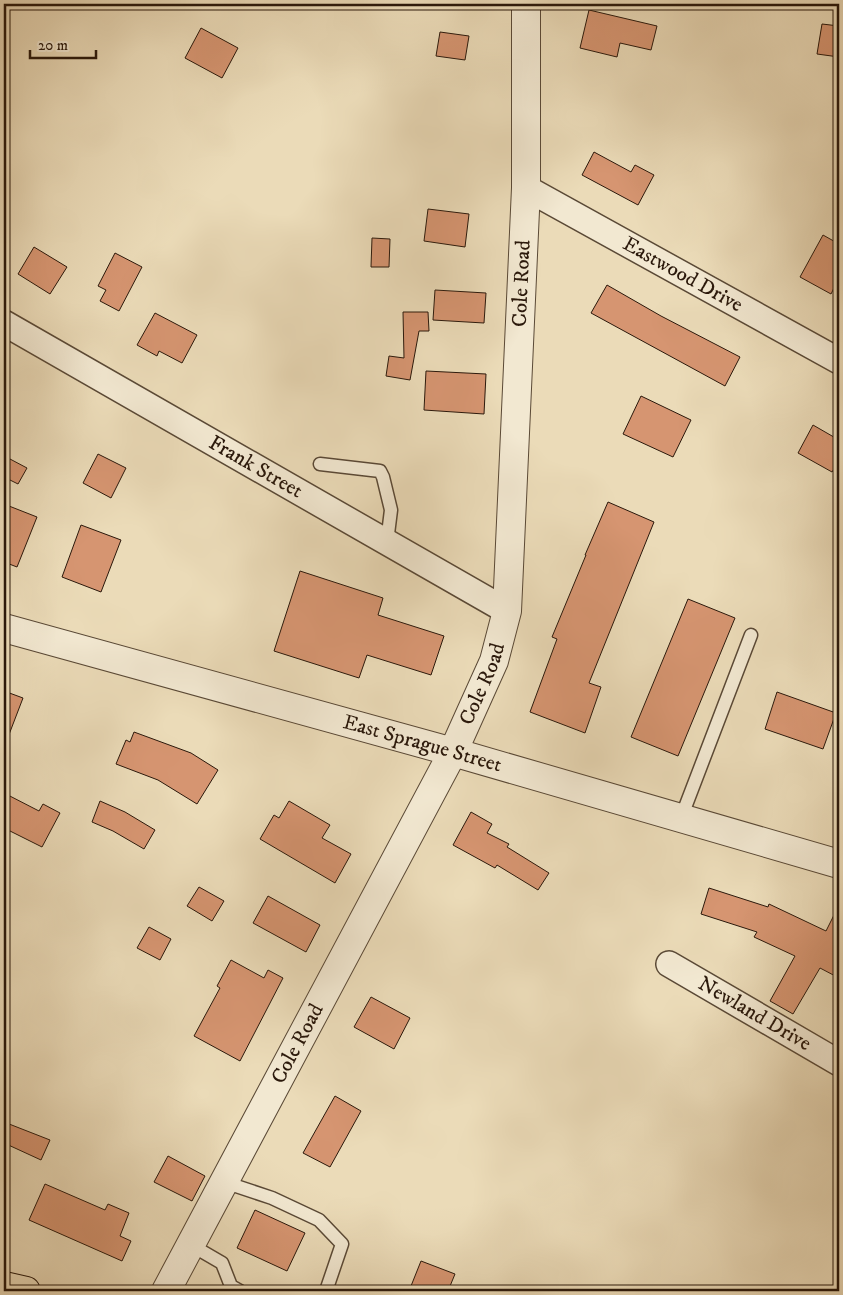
<svg xmlns="http://www.w3.org/2000/svg" width="843" height="1295" font-family="'IM FELL DW Pica',serif">
  <style>
    .building { fill: #d69571; stroke: #2a180b }
    .lines { fill: none; stroke-linecap: round; stroke-linejoin: round }
    .service-casing { stroke: #5a4936; stroke-width: 15 }
    .minor-casing { stroke: #5a4936; stroke-width: 28 }
    .tertiary-casing { stroke: #5a4936; stroke-width: 30 }
    .primary-casing { stroke: #2a180b; stroke-width: 30 }
    .service { stroke: #f2e8d1; stroke-width: 12 }
    .minor { stroke: #f2e8d1; stroke-width: 25 }
    .tertiary { stroke: #f2e8d1; stroke-width: 28 }
    .primary { stroke: #ebdbb8; stroke-width: 28 }
    .labels { text-anchor: middle; dominant-baseline: central; stroke-width: 4; stroke-linejoin: round; paint-order: stroke }
    .street-label { font-size: 21px; fill: #2a180b; stroke: #f2e8d1 }
  </style>
  <rect width="100%" height="100%" fill="#ebdbb8"/>
  <filter id="stains"><feTurbulence type="fractalNoise" baseFrequency=".004" numOctaves="4"/><feColorMatrix values="0 0 0 0 .2 0 0 0 0 .09 0 0 0 0 .02 0 0 0 .5 -.17"/></filter>
  <radialGradient id="worn" r=".72"><stop offset=".6" stop-color="#630" stop-opacity="0"/><stop offset="1" stop-color="#630" stop-opacity=".3"/></radialGradient>
  <path class="building" d="M 589,10 L 657,26 L 651,50 L 620,43 L 617,57 L 580,48 Z
    M 822,24 L 839,26 L 839,57 L 817,54 Z
    M 201,28 L 238,48 L 222,78 L 185,58 Z
    M 440,32 L 469,36 L 465,60 L 436,56 Z
    M 594,152 L 631,172 L 635,165 L 654,175 L 638,205 L 582,175 Z
    M 428,209 L 469,214 L 465,247 L 424,241 Z
    M 823,235 L 839,244 L 839,278 L 831,294 L 800,277 Z
    M 372,238 L 390,239 L 389,267 L 371,267 Z
    M 34,247 L 67,267 L 50,294 L 18,274 Z
    M 115,253 L 142,267 L 119,311 L 100,301 L 106,290 L 98,286 Z
    M 607,285 L 661,316 L 740,357 L 725,386 L 591,313 Z
    M 435,290 L 486,293 L 484,323 L 433,320 Z
    M 403,312 L 428,312 L 429,331 L 419,331 L 410,380 L 386,376 L 389,356 L 404,358 Z
    M 155,313 L 197,335 L 182,363 L 159,351 L 157,356 L 137,345 Z
    M 426,371 L 486,374 L 484,414 L 424,410 Z
    M 641,396 L 691,420 L 673,457 L 623,434 Z
    M 813,425 L 839,440 L 839,461 L 832,472 L 798,453 Z
    M 98,454 L 126,468 L 111,498 L 83,483 Z
    M 10,459 L 27,468 L 18,484 L 4,477 L 4,470 Z
    M 608,502 L 654,522 L 589,683 L 601,687 L 585,733 L 530,712 L 557,639 L 552,637 L 586,555 L 585,555 Z
    M 9,506 L 37,517 L 17,567 L 4,562 L 4,520 Z
    M 81,525 L 121,540 L 101,592 L 62,577 Z
    M 300,571 L 383,598 L 378,615 L 444,636 L 431,675 L 367,655 L 359,678 L 274,651 Z
    M 688,599 L 735,618 L 678,756 L 631,737 Z
    M 4,691 L 23,698 L 5,745 L 4,745 Z
    M 777,692 L 836,713 L 823,749 L 765,729 Z
    M 134,732 L 191,753 L 218,770 L 197,804 L 158,780 L 116,764 L 126,740 L 130,742 Z
    M 4,793 L 39,811 L 43,804 L 60,813 L 42,847 L 4,828 Z
    M 100,801 L 125,812 L 155,830 L 144,849 L 113,831 L 92,822 Z
    M 289,801 L 330,825 L 322,838 L 351,854 L 335,883 L 260,839 L 274,815 L 279,818 Z
    M 471,812 L 492,824 L 487,833 L 509,844 L 507,847 L 549,873 L 538,890 L 497,865 L 495,868 L 453,845 Z
    M 199,887 L 224,901 L 212,921 L 187,906 Z
    M 709,888 L 768,907 L 769,904 L 826,931 L 839,905 L 839,978 L 820,968 L 793,1014 L 770,1001 L 795,956 L 754,937 L 757,932 L 701,914 Z
    M 268,896 L 320,925 L 306,952 L 253,923 Z
    M 149,927 L 171,939 L 160,960 L 137,948 Z
    M 231,960 L 264,978 L 268,970 L 283,978 L 240,1061 L 194,1036 L 220,988 L 217,986 Z
    M 371,997 L 410,1018 L 394,1049 L 354,1027 Z
    M 335,1096 L 361,1111 L 330,1167 L 303,1153 Z
    M 4,1122 L 50,1140 L 41,1160 L 4,1143 Z
    M 168,1156 L 205,1176 L 192,1201 L 154,1182 Z
    M 45,1184 L 105,1210 L 108,1204 L 129,1213 L 120,1236 L 131,1241 L 122,1261 L 29,1220 Z
    M 255,1210 L 305,1233 L 287,1271 L 237,1248 Z
    M 421,1261 L 455,1274 L 448,1291 L 409,1291 Z"/>
  <g class="lines">
    <g class="service-casing">
      <path id="service" d="M 320,464 L 380,471 L 383,477 L 391,510 L 387,542
        M 681,818 L 751,635
        M 224,1182 L 272,1198 L 319,1220 L 342,1244 L 326,1291
        M 191,1245 L 222,1263 L 231,1286 L 240,1291"/>
    </g>
    <g class="minor-casing">
      <g id="minor">
        <path id="s1" d="M 526,188 L 839,361"/>
        <path id="s2" d="M 4,323 L 507,611"/>
        <path id="s3" d="M 669,964 L 839,1063"/>
      </g>
    </g>
    <g class="tertiary-casing">
      <g id="tertiary">
        <path id="s4" d="M 4,628 L 453,752 L 839,864"/>
        <path id="s5" d="M 166,1291 L 453,752 L 494,661 L 507,611 L 526,188 L 526,4"/>
      </g>
    </g>
    <g class="primary-casing">
      <path id="primary" d="M 4,1286 L 26,1291"/>
    </g>
    <use href="#service" class="service"/>
    <use href="#minor" class="minor"/>
    <use href="#tertiary" class="tertiary"/>
    <use href="#primary" class="primary"/>
  </g>
  <g class="labels">
    <g class="street-label">
      <text stroke="none"><textPath href="#s1" startOffset="179">Eastwood Drive</textPath></text>
      <text stroke="none"><textPath href="#s5" startOffset="1090">Cole Road</textPath></text>
      <text stroke="none"><textPath href="#s2" startOffset="290">Frank Street</textPath></text>
      <text stroke="none"><textPath href="#s5" startOffset="685">Cole Road</textPath></text>
      <text stroke="none"><textPath href="#s4" startOffset="434">East Sprague Street</textPath></text>
      <text stroke="none"><textPath href="#s3" startOffset="99">Newland Drive</textPath></text>
      <text stroke="none"><textPath href="#s5" startOffset="280">Cole Road</textPath></text>
    </g>
  </g>
  <rect width="843" height="1295" fill="none" stroke="#ebdbb8" stroke-width="20"/>
  <rect x="5" y="5" width="833" height="1285" fill="none" stroke="#2a180b" stroke-width="2.5"/>
  <rect x="10" y="10" width="823" height="1275" fill="none" stroke="#2a180b"/>
  <path d="M30 50v8h66v-8" fill="none" stroke="#2a180b" stroke-width="2.5"/>
  <text x="38" y="50" font-size="15" fill="#2a180b" stroke="#f2e8d1" stroke-width="4" paint-order="stroke">20 m</text>
  <rect width="100%" height="100%" filter="url(#stains)"/>
  <rect width="100%" height="100%" fill="url(#worn)"/>
</svg>
